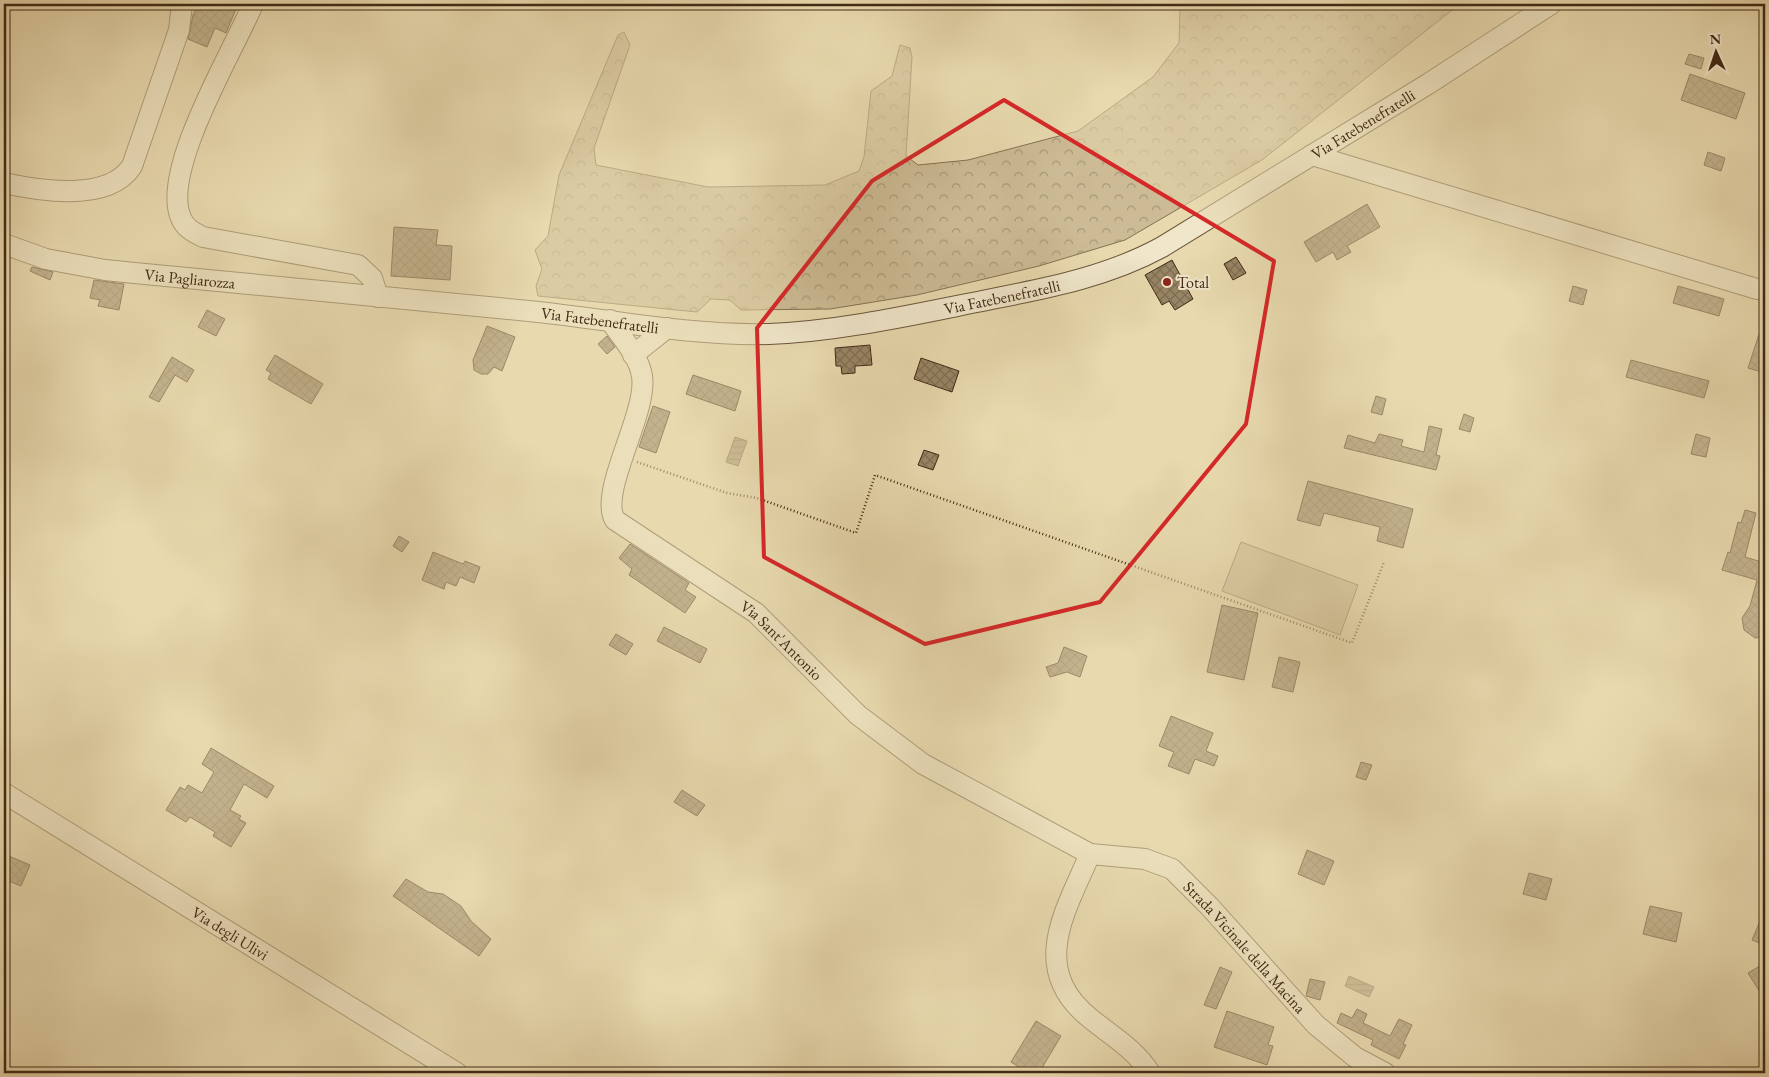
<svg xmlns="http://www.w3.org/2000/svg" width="1769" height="1077" font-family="'EB Garamond',serif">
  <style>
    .forest { fill: url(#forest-crowns); stroke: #877254 }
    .pitch { fill: #ccbb94; stroke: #877254 }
    .water { fill: url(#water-rules); stroke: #847052 }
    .building { fill: url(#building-cross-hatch); stroke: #422a15 }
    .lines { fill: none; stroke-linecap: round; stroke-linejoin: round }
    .minor-casing { stroke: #6c563b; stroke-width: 22 }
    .path { stroke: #422a15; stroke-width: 2.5; stroke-dasharray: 1 2.5; stroke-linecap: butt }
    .minor { stroke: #f0e6ca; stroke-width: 20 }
    .marked { fill: none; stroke: #d62828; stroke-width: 4; stroke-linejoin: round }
    .poi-dot { fill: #8f2418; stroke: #f0e6ca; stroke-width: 2 }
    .labels { text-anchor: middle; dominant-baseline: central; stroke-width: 4; stroke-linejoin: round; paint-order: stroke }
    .street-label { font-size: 16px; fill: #422a15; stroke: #f0e6ca }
    .poi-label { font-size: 16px; fill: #422a15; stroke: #f0e6ca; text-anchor: start }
  </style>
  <defs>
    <pattern id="forest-crowns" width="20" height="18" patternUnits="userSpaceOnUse" patternTransform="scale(1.25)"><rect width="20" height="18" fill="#ccbb94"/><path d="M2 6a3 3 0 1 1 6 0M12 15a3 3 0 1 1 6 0" fill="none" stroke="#a79878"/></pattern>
    <pattern id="water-rules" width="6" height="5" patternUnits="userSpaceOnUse" patternTransform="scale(1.25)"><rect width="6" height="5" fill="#b09e7a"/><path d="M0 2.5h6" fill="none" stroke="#918163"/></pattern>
    <pattern id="building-cross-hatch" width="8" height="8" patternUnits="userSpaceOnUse" patternTransform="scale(1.25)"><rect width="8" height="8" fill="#988565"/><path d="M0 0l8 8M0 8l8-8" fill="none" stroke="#7e6d52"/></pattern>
  </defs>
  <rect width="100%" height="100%" fill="#e8d9ae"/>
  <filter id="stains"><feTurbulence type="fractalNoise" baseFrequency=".004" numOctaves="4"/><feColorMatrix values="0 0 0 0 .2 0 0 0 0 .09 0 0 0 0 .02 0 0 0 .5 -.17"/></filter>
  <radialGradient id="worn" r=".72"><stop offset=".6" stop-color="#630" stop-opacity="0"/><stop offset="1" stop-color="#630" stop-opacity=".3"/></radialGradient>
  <path class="forest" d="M 1178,4 L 1460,4 L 1262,160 L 1125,240 L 1039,266 L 917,295 L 830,309 L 741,310 L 730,300 L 711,299 L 697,312 L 538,296 L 536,286 L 542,269 L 535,250 L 548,236 L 559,175 L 618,35 L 624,32 L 630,45 L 594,148 L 596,165 L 708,187 L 825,185 L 859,171 L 864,157 L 871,91 L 892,76 L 900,45 L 910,48 L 912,57 L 906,156 L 918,165 L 968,160 L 1078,131 L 1153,77 L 1179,43 L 1180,9 Z"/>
  <path class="pitch" d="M 1241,542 L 1358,585 L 1340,635 L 1222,591 Z"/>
  <path class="water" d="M 735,437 L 747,441 L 738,466 L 726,462 Z
    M 1349,976 L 1374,987 L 1369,997 L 1345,986 Z"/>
  <path class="building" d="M 198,4 L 223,4 L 236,9 L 226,33 L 215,28 L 207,47 L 188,39 L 193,15 Z
    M 1689,54 L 1704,58 L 1701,69 L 1685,64 Z
    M 1690,74 L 1745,93 L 1736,119 L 1681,100 Z
    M 1708,152 L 1725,158 L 1721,171 L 1704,165 Z
    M 1367,204 L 1380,227 L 1347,246 L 1351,252 L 1337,260 L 1333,252 L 1316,262 L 1304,242 Z
    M 394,227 L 438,230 L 436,245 L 452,246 L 450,280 L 391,276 Z
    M 1236,257 L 1246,273 L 1233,280 L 1224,264 Z
    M 1172,260 L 1193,299 L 1175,310 L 1169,301 L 1162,305 L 1145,275 Z
    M 32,267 L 53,272 L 50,280 L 30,271 Z
    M 94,280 L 124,284 L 119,310 L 98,306 L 100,300 L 90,298 Z
    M 1573,286 L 1587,290 L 1583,305 L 1569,301 Z
    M 1678,286 L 1724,299 L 1719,316 L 1673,303 Z
    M 207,310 L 225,319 L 216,336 L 198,327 Z
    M 1763,322 L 1765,323 L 1765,373 L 1748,368 Z
    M 487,326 L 515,337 L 502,371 L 494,367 L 488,374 L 481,374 L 474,370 L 473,360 Z
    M 607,336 L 615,347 L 607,354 L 598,344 Z
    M 870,345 L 872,365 L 855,366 L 855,373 L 842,374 L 841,366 L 836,366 L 835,348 Z
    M 275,355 L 323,384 L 311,404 L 268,379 L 271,373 L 266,370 Z
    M 172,357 L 194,370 L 187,382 L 175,375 L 159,402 L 149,397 Z
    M 921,358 L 959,371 L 952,392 L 914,379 Z
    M 1631,360 L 1709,381 L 1704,398 L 1626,377 Z
    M 693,375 L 741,391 L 735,411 L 686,394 Z
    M 1376,396 L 1386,399 L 1382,415 L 1371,412 Z
    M 653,406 L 670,412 L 656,453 L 639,447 Z
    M 1464,414 L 1474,418 L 1470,432 L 1459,429 Z
    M 1429,426 L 1442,429 L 1436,455 L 1440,456 L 1436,470 L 1344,448 L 1348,435 L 1375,443 L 1379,434 L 1403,440 L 1401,446 L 1424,452 Z
    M 1696,434 L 1710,438 L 1706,457 L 1691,454 Z
    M 924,450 L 939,455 L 933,470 L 918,465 Z
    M 1308,481 L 1413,509 L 1403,548 L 1377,541 L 1380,527 L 1324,513 L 1320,526 L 1297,520 Z
    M 1745,510 L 1756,513 L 1745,557 L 1765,563 L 1765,637 L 1755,638 L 1744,630 L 1742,618 L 1750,606 L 1757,580 L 1722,570 L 1728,552 L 1730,553 L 1738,522 L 1741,523 Z
    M 399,536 L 409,542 L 402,552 L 393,546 Z
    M 630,544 L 689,583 L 685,590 L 696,597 L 685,613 L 629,575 L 632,569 L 619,558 Z
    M 433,552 L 463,564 L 465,561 L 480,567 L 474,583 L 460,577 L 456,586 L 446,582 L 444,589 L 422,580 Z
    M 1222,605 L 1258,613 L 1244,680 L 1207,672 Z
    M 664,627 L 707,649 L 700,663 L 657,641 Z
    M 616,634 L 633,644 L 626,655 L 609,645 Z
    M 1064,647 L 1087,656 L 1080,677 L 1067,672 L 1050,677 L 1046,667 L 1058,663 Z
    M 1279,657 L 1300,662 L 1293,692 L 1272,687 Z
    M 1171,716 L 1213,733 L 1206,751 L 1218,756 L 1214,766 L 1195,759 L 1189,774 L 1168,766 L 1174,752 L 1159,746 Z
    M 211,748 L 274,786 L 267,798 L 244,784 L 230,810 L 241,816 L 239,819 L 246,823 L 231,847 L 213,836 L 215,832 L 190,817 L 186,822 L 166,810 L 180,787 L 185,790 L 188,785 L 202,793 L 214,772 L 202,764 Z
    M 1361,762 L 1372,765 L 1366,780 L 1356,777 Z
    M 682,790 L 705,805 L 697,816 L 674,802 Z
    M 1307,850 L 1334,861 L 1324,885 L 1298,874 Z
    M 4,854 L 30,865 L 21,886 L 4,879 Z
    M 1529,873 L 1552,879 L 1546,900 L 1523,894 Z
    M 406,879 L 428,892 L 443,894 L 461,906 L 471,921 L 491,939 L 479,956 L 393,896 Z
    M 1650,906 L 1682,913 L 1676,942 L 1643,934 Z
    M 1765,909 L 1765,945 L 1752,940 Z
    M 1765,963 L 1765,1000 L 1748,973 Z
    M 1220,967 L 1232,972 L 1216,1009 L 1204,1005 Z
    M 1310,979 L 1325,982 L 1320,1000 L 1306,996 Z
    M 1357,1009 L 1367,1014 L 1363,1023 L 1390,1036 L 1399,1019 L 1412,1025 L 1403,1044 L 1406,1045 L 1399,1059 L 1371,1045 L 1373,1040 L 1337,1023 L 1341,1013 L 1352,1018 Z
    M 1227,1011 L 1274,1027 L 1268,1045 L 1273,1046 L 1267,1065 L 1214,1047 Z
    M 1036,1021 L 1061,1036 L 1039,1073 L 1029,1073 L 1011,1062 Z"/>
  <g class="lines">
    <g class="minor-casing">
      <g id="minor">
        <path d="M 253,4 C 234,50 160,171 181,218 C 185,228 193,232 203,237 L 358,265 L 372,278 L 378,297"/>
        <path d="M 1312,155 L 1757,289"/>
        <path d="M 4,183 C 40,191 109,202 132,166 L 179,30 L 182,4"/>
        <path id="s1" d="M 4,244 L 46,259 L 105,270 C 246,284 387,297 529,311 C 608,319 689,336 769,334 C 842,331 916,314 987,300 C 1047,288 1107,277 1162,247 L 1428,84 L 1551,4"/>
        <path id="s2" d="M 610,320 C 621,337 639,356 642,376 C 648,413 598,492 615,520 L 756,613 L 858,715 L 923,764 L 1090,854 L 1145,859 L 1172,869 L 1209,906 L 1316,1025 L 1355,1057 L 1385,1073"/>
        <path d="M 633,355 L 667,328"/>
        <path id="s3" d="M 4,793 L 457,1073"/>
        <path d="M 1090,854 C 1065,912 1028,969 1091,1019 C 1112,1036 1136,1050 1150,1073"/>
      </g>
    </g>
    <path class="path" d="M 637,462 L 727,493 L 757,498 L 856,533 L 875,475 L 1352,643 L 1384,562"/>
    <use href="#minor" class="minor"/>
  </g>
  <path d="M0 0H1769V1077H0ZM 1004,100 L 1274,261 L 1246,424 L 1100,602 L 925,644 L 764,557 L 757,328 L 872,181 Z" fill="#e8d9ae" fill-opacity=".55" fill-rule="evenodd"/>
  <path class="marked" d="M 1004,100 L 1274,261 L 1246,424 L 1100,602 L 925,644 L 764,557 L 757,328 L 872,181 Z"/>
  <circle class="poi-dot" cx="1167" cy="282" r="5"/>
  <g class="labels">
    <g class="street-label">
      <text stroke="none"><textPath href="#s1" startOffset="1412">Via Fatebenefratelli</textPath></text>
      <text stroke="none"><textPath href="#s1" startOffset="190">Via Pagliarozza</textPath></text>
      <text stroke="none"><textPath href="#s1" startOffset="1008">Via Fatebenefratelli</textPath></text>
      <text stroke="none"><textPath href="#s1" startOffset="602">Via Fatebenefratelli</textPath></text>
      <text stroke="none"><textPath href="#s2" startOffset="420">Via Sant'Antonio</textPath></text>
      <text stroke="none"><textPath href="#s3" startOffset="266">Via degli Ulivi</textPath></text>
      <text stroke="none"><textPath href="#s2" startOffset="989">Strada Vicinale della Macina</textPath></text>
    </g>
    <g class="poi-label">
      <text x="1177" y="282">Total</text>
    </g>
  </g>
  <rect width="1769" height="1077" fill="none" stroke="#e8d9ae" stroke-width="20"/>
  <rect x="5" y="5" width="1759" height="1067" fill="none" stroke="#422a15" stroke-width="2.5"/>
  <rect x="10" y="10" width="1749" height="1057" fill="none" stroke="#422a15"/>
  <g transform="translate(1716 52) rotate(357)" stroke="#f0e6ca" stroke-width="4" paint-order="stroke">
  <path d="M0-4L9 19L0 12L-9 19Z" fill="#422a15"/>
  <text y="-8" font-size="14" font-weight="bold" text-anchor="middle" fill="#422a15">N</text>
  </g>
  <rect width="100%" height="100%" filter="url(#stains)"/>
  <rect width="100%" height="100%" fill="url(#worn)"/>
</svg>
